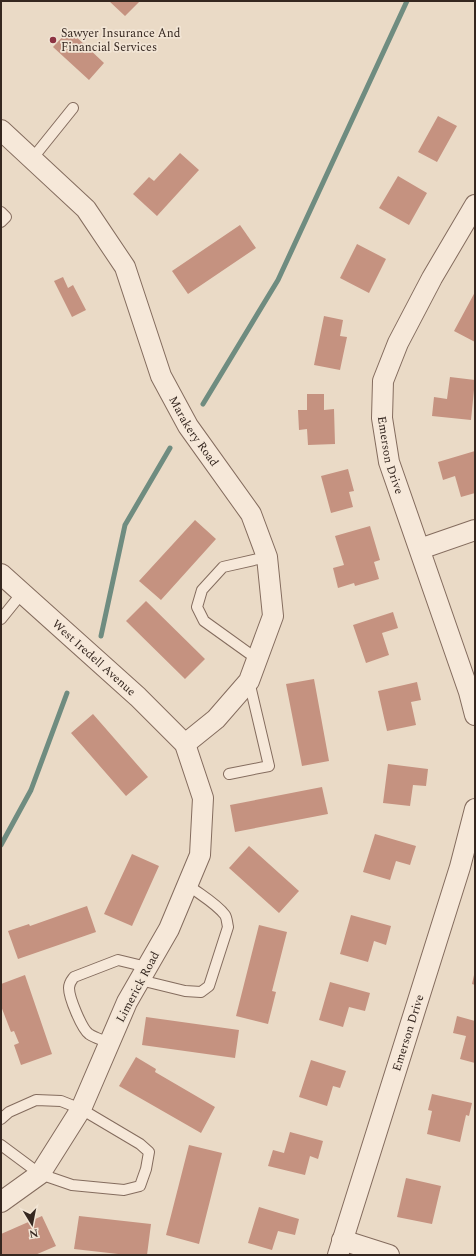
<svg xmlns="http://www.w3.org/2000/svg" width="476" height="1256" font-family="Spectral,serif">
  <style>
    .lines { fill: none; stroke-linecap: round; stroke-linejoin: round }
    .stream { stroke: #6f8c80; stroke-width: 5 }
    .building { fill: #c59280 }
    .lane-casing { stroke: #846c5e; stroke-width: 12 }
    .street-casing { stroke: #846c5e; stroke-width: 22 }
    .lane { stroke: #f6e8d9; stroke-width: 10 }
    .street { stroke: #f6e8d9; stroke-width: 20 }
    .poi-dot { fill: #8d3342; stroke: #f2e5d5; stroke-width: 1.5 }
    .labels { text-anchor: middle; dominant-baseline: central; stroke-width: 3.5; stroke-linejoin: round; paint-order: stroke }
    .poi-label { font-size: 12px; fill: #352720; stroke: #f2e5d5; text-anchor: start }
    .street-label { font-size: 12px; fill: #352720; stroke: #f2e5d5 }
  </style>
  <rect width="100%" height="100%" fill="#eadac6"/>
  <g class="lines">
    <path class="stream" d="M 203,404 L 278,280 L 407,1
      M 101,636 L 125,525 L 170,448
      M 1,845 L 31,790 L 67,693"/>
  </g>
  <path class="building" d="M 109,1 L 140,1 L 125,16 Z
    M 69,30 L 104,63 L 89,80 L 53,47 Z
    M 438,116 L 457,126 L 437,162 L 418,152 Z
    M 180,153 L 199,170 L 157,216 L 133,194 L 149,177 L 154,181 Z
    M 398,176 L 427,193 L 409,225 L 379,208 Z
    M 240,225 L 256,248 L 188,294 L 172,271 Z
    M 357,244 L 386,259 L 369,293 L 340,278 Z
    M 63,277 L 68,288 L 73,285 L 86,310 L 72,317 L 54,281 Z
    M 475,292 L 475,342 L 454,331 Z
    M 324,316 L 343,320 L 340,336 L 347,337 L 340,370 L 314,365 Z
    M 450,377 L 475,380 L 471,420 L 432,416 L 434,397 L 447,399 Z
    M 307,394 L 324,394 L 324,410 L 334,409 L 335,444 L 308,445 L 307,429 L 299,430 L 298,410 L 307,410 Z
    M 475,451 L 475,493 L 461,497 L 455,476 L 443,480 L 438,462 Z
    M 348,469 L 354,491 L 349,492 L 353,507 L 331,513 L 321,476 Z
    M 195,520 L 216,539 L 161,600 L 139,581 Z
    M 370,526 L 380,560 L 374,562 L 379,579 L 355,586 L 354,583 L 338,588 L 333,568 L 344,565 L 335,536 Z
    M 146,601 L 205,659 L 185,679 L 126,621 Z
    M 393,612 L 398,628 L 382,633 L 389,655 L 366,663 L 353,625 Z
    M 314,679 L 329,761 L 302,766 L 286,684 Z
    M 417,682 L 421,700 L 411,702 L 416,725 L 387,731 L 378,691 Z
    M 93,714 L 148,777 L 126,796 L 71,733 Z
    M 388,764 L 428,769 L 426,786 L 413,785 L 410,806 L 383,803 Z
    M 322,787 L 328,814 L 235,832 L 230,805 Z
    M 375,834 L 416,846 L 410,865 L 396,861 L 390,880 L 363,872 Z
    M 249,846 L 299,891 L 279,913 L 229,868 Z
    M 132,854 L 159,866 L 132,926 L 104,914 Z
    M 87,906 L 96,932 L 18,959 L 8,931 L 29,924 L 30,926 Z
    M 351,915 L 391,926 L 386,945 L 374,941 L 368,962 L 340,954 Z
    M 259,925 L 287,932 L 272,991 L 276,992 L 268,1024 L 236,1016 Z
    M 25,975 L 52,1054 L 21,1065 L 14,1045 L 19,1043 L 14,1031 L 11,1032 L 1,1006 L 1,984 Z
    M 474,975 L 475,975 L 475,985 L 472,984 Z
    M 330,982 L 370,993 L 365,1011 L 349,1007 L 343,1027 L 319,1020 Z
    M 457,1016 L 475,1021 L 475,1063 L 460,1059 L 466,1036 L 453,1033 Z
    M 146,1017 L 239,1030 L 235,1058 L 142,1045 Z
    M 136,1057 L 156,1069 L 155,1072 L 215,1107 L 201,1133 L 119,1086 Z
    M 311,1060 L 346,1071 L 340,1088 L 333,1086 L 327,1106 L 299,1097 Z
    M 432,1094 L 472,1103 L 469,1116 L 466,1115 L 460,1142 L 427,1134 L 432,1111 L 428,1110 Z
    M 290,1132 L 323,1141 L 318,1159 L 310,1156 L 305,1175 L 268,1166 L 273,1150 L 284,1153 Z
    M 189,1145 L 222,1153 L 199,1244 L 166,1235 Z
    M 406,1178 L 441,1186 L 432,1224 L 397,1217 Z
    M 259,1207 L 299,1219 L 295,1235 L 278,1231 L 272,1250 L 248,1243 Z
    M 42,1216 L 56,1246 L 35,1255 L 1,1255 L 1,1234 Z
    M 79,1216 L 151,1224 L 147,1255 L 127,1255 L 74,1249 Z"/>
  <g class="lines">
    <g class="lane-casing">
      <path id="lane" d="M 32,159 L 73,108
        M 1,212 L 6,217 L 1,222
        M 1,619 L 22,593
        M 257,659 L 204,621 L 197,607 L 202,590 L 223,567 L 267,557
        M 229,774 L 269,766 L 249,681
        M 140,980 L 185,991 L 201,992 L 209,986 L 228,927 C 227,923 227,918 225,915 C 216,903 199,894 188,885
        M 109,1043 C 103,1040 95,1038 89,1034 C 82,1029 69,998 69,988 C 69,983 71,981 74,977 L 118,960 L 147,967
        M 1,1119 L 9,1112 L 36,1100 L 61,1101 L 81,1109 L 140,1144 L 149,1152 L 146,1169 L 140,1186 L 124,1190 L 72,1185 L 40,1174 L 1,1145"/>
    </g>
    <g class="street-casing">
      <g id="street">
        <path id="s1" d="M 1,130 L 86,209 L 125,267 L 161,376 L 188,426 L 251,514 L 267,557 L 273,616 L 249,681 L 216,719 L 185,744"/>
        <path id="s2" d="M 475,205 L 432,278 L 398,343 L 383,381 L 382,418 L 389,462 L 469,692 L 475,715"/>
        <path d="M 420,549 L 475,530"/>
        <path id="s3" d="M 1,574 L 138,697 L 185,744 L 203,798 L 200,855 L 169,929 L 127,1002 L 81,1109 L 40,1174 L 1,1202"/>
        <path d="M 342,1240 L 389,1255"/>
        <path id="s4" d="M 338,1255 L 460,867 L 475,809"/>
      </g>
    </g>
    <use href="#lane" class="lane"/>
    <use href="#street" class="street"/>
  </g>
  <circle class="poi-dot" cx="53" cy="40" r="4"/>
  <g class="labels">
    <g class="poi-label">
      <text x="61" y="33">Sawyer Insurance And<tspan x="61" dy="14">Financial Services</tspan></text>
    </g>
    <g class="street-label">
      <text stroke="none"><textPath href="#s1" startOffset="365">Marakery Road</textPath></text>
      <text stroke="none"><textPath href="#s2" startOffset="274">Emerson Drive</textPath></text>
      <text stroke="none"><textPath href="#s3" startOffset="125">West Iredell Avenue</textPath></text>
      <text transform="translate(138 987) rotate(-62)">Limerick Road</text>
      <text stroke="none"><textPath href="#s4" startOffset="233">Emerson Drive</textPath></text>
    </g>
  </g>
  <rect width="476" height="1256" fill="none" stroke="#352720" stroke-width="4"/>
  <g transform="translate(32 1224) rotate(170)" stroke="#f2e5d5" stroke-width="3" paint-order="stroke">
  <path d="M0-3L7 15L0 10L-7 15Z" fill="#352720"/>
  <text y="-6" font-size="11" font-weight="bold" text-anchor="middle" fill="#352720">N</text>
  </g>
</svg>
